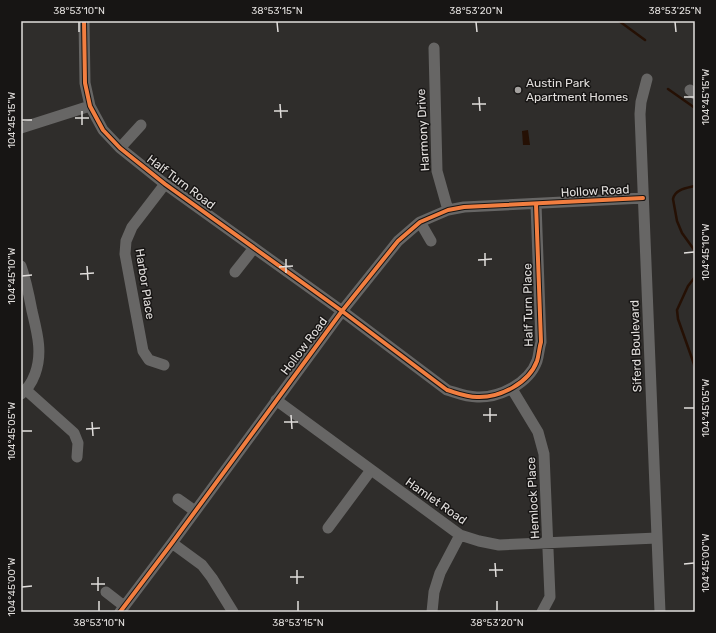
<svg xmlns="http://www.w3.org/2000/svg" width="716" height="633" font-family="Rubik,sans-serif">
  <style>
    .water { fill: #251004 }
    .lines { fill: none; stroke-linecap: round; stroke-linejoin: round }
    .stream { stroke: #251004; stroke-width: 2.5 }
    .minor { stroke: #676665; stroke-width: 11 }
    .cycleway-casing { stroke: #171514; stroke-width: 6 }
    .cycleway { stroke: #f27e40; stroke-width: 4 }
    .ticks { fill: none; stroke: #e1dedc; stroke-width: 1.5 }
    .poi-dot { fill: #a3a09e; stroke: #171514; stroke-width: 1.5 }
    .labels { text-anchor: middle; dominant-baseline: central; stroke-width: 3; stroke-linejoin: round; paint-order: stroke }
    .poi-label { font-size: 12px; fill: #e1dedc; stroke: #171514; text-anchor: start }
    .street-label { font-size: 12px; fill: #e1dedc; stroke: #171514 }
    .neatline { fill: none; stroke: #e1dedc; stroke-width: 1.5 }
    .ticks-label { font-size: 10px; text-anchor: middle; fill: #e1dedc }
  </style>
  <rect width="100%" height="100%" fill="#2f2d2b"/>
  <path class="water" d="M 528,130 L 530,145 L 523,145 L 522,131 Z"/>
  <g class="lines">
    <path class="stream" d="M 619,21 L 645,40
      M 668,89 L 695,108
      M 695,186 C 687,188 675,189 673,199 L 677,221 L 682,233 L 695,251
      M 695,277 L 688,286 L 677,310 L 678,319 L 695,367"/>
    <path class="minor" d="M 84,21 L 85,83 L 90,106 L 103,130 L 120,148 L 165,184 L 342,311 L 447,390 C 457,393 466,397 477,397 C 500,398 529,383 537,361 C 539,355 539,348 541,342 L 536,204
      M 434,48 L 437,171 L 448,210
      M 647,79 L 641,102 L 640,114 L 660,612
      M 690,90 L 695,94
      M 21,128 L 90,106
      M 120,148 L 141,125
      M 420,222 L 431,241
      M 21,266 C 26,280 29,295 32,311 C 37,332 43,353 35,374 C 32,382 28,389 21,394
      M 235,272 L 254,248
      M 164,365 L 149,360 L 143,351 L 125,254 L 126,241 L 132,227 L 165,184
      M 512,389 L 538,432 L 544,454 L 550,597 L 542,612
      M 26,390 L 74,433 L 78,443 L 77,457
      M 276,400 L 460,535 L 479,541 L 499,545 L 657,538
      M 178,499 L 195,511
      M 328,528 L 371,470
      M 172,543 L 202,565 L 212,578 L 233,612
      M 106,592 L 124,606
      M 120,612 L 172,543 L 342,311 L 398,241 L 420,222 L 448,210 L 464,207 L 643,198
      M 432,612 L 434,592 L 440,573 L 460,535"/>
    <g class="cycleway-casing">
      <path id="cycleway" d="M 84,21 L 85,83 L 90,106 L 103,130 L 120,148 L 165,184 L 342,311 L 447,390 C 457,393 466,397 477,397 C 500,398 529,383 537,361 C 539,355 539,348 541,342 L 536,204
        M 120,612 L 172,543 L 342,311 L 398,241 L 420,222 L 448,210 L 464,207 L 643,198"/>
    </g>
    <use href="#cycleway" class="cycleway"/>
  </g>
  <path class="ticks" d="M 79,22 L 79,32M 277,22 L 278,32M 476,22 L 477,32M 675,22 L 676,32M 479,97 L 480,111M 684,97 L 694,97M 280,104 L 281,118M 472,104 L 486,104M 82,111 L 82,125M 274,111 L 288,111M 75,118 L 89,118M 22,120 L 32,120M 485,253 L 485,266M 684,253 L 694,252M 286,259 L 286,273M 478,260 L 492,259M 87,266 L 88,280M 279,267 L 293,266M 80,274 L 94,273M 22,276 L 32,275M 490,408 L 490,422M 684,408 L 694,408M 291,415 L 292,429M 483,415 L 497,415M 92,422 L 93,436M 284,422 L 298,422M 86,429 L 100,428M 22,431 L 32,431M 495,563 L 496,577M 684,564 L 694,563M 297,570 L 297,584M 489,570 L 503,570M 98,577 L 98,591M 290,577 L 304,577M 91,584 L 105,584M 22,587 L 32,586M 99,601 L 99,611M 298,601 L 298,611M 497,601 L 497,611"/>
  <circle class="poi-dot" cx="518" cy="90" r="4"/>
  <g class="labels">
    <g class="poi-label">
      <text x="526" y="83">Austin Park<tspan x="526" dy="14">Apartment Homes</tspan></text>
    </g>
    <g class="street-label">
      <text transform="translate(423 130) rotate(-93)">Harmony Drive</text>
      <text transform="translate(181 182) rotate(37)">Half Turn Road</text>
      <text transform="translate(595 191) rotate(-3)">Hollow Road</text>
      <text transform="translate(145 284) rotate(81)">Harbor Place</text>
      <text transform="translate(528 305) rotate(-91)">Half Turn Place</text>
      <text transform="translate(304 346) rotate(-53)">Hollow Road</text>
      <text transform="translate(636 346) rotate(-92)">Siferd Boulevard</text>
      <text transform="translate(533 498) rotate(-93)">Hemlock Place</text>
      <text transform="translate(436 501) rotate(35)">Hamlet Road</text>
    </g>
  </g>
  <rect width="716" height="633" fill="none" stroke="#171514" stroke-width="44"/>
  <rect x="22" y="22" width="672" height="589" class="neatline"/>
  <g class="ticks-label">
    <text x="79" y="14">38°53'10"N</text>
    <text x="277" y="14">38°53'15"N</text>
    <text x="476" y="14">38°53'20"N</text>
    <text x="675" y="14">38°53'25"N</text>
    <text transform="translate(705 97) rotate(-90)" y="4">104°45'15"W</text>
    <text transform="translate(11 120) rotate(-90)" y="4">104°45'15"W</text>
    <text transform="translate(705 252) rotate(-90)" y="4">104°45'10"W</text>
    <text transform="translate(11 276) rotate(-90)" y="4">104°45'10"W</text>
    <text transform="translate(705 408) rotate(-90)" y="4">104°45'05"W</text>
    <text transform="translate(11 431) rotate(-90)" y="4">104°45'05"W</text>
    <text transform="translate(705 563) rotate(-90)" y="4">104°45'00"W</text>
    <text transform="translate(11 587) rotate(-90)" y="4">104°45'00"W</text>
    <text x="99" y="626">38°53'10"N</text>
    <text x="298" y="626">38°53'15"N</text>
    <text x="497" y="626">38°53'20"N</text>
  </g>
</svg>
